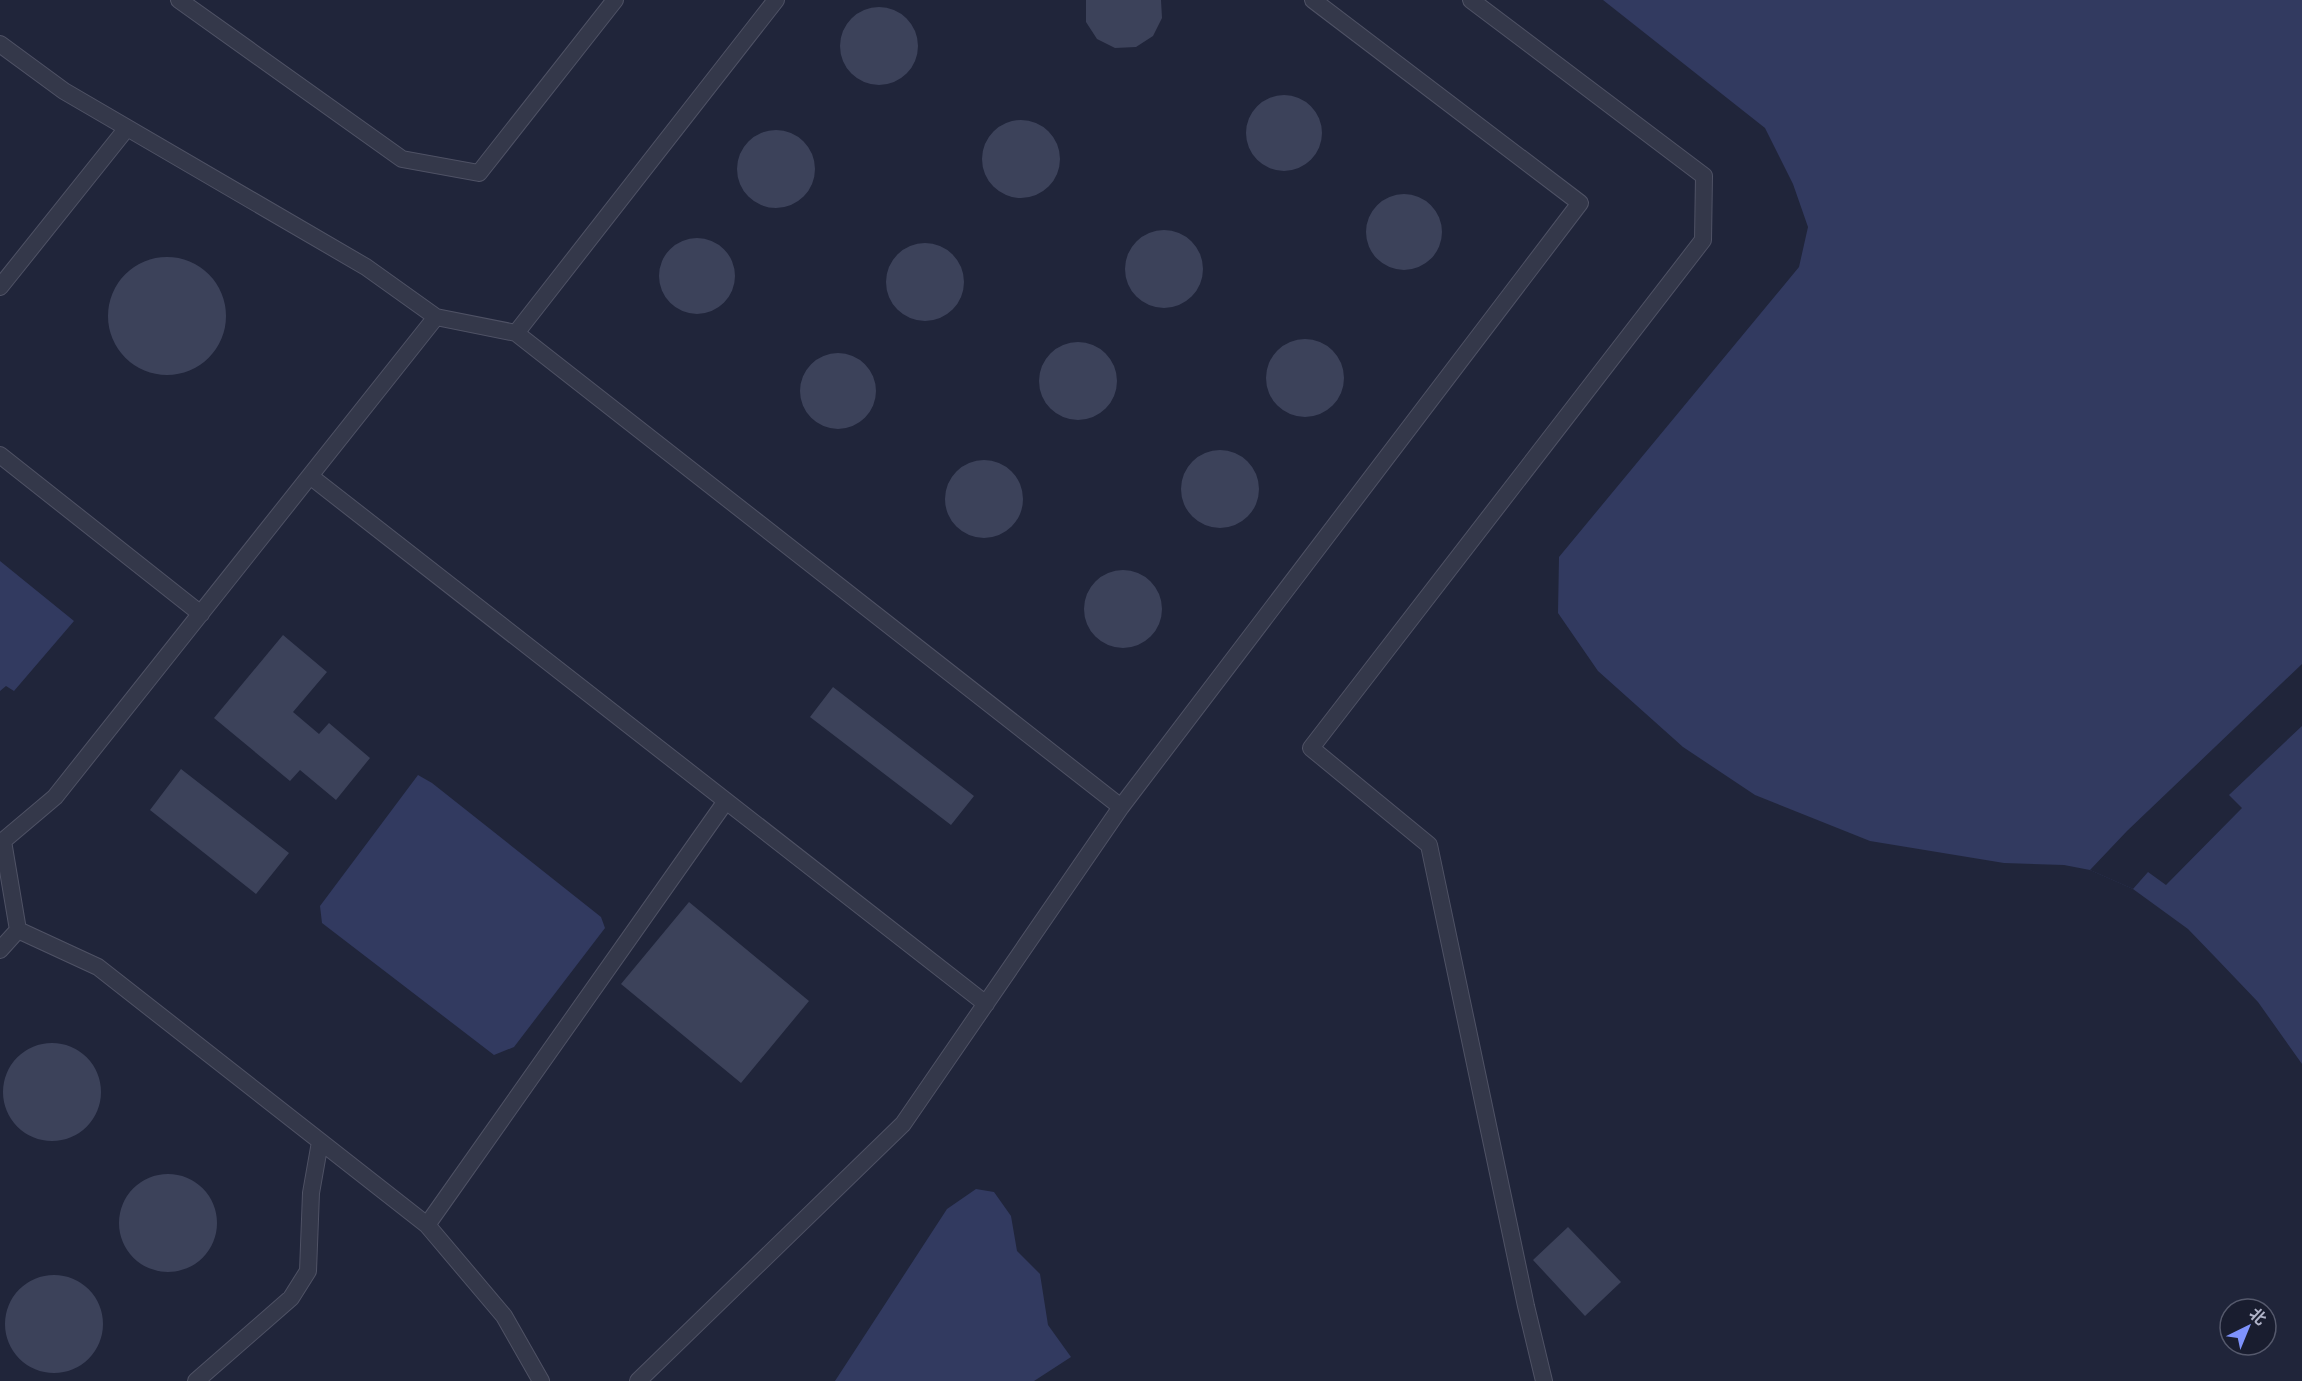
<svg xmlns="http://www.w3.org/2000/svg" width="2302" height="1381" font-family="Ubuntu,'Noto Sans SC',sans-serif">
  <style>
    .water { fill: #323a60 }
    .pier { fill: #20253a }
    .building { fill: #3c425a }
    .lines { fill: none; stroke-linecap: round; stroke-linejoin: round }
    .service-casing { stroke: #4f5265; stroke-width: 18 }
    .service { stroke: #34384a; stroke-width: 16 }
  </style>
  <rect width="100%" height="100%" fill="#20253a"/>
  <path class="water" d="M 1603,0 L 2302,0 L 2302,1064 L 2258,1002 L 2216,958 L 2188,929 L 2133,889 L 2090,870 L 2064,865 L 2004,863 L 1870,841 L 1755,795 L 1683,747 L 1598,671 L 1558,613 L 1559,557 L 1799,267 L 1808,227 L 1793,184 L 1765,128 Z
    M 0,561 L 74,621 L 14,691 L 6,686 L 0,691 Z
    M 418,775 L 432,783 L 601,917 L 605,928 L 514,1047 L 494,1055 L 322,923 L 320,906 Z
    M 976,1189 L 994,1192 L 1011,1216 L 1017,1251 L 1040,1274 L 1048,1325 L 1071,1357 L 1034,1381 L 835,1381 L 947,1209 Z"/>
  <path class="pier" d="M 2302,664 L 2302,726 L 2229,795 L 2242,808 L 2166,885 L 2148,872 L 2133,889 L 2090,870 L 2127,831 Z"/>
  <path class="building" d="M 1086,0 L 1161,0 L 1162,18 L 1153,36 L 1136,47 L 1115,48 L 1097,39 L 1086,22 Z
    M840 46a39 39 0 1 1 78 0a39 39 0 1 1-78 0Z
    M1246 133a38 38 0 1 1 76 0a38 38 0 1 1-76 0Z
    M982 159a39 39 0 1 1 78 0a39 39 0 1 1-78 0Z
    M737 169a39 39 0 1 1 78 0a39 39 0 1 1-78 0Z
    M1366 232a38 38 0 1 1 76 0a38 38 0 1 1-76 0Z
    M1125 269a39 39 0 1 1 78 0a39 39 0 1 1-78 0Z
    M659 276a38 38 0 1 1 76 0a38 38 0 1 1-76 0Z
    M886 282a39 39 0 1 1 78 0a39 39 0 1 1-78 0Z
    M108 316a59 59 0 1 1 118 0a59 59 0 1 1-118 0Z
    M1266 378a39 39 0 1 1 78 0a39 39 0 1 1-78 0Z
    M1039 381a39 39 0 1 1 78 0a39 39 0 1 1-78 0Z
    M800 391a38 38 0 1 1 76 0a38 38 0 1 1-76 0Z
    M1181 489a39 39 0 1 1 78 0a39 39 0 1 1-78 0Z
    M945 499a39 39 0 1 1 78 0a39 39 0 1 1-78 0Z
    M1084 609a39 39 0 1 1 78 0a39 39 0 1 1-78 0Z
    M 283,635 L 327,672 L 293,712 L 319,734 L 329,723 L 370,758 L 336,800 L 300,770 L 290,781 L 214,718 Z
    M 833,687 L 974,796 L 951,825 L 810,717 Z
    M 181,769 L 289,853 L 256,894 L 150,810 Z
    M 689,902 L 809,1001 L 741,1083 L 621,984 Z
    M3 1092a49 49 0 1 1 98 0a49 49 0 1 1-98 0Z
    M119 1223a49 49 0 1 1 98 0a49 49 0 1 1-98 0Z
    M 1568,1227 L 1621,1282 L 1585,1316 L 1533,1260 Z
    M5 1324a49 49 0 1 1 98 0a49 49 0 1 1-98 0Z"/>
  <g class="lines">
    <g class="service-casing">
      <path id="service" d="M 179,0 L 402,159 L 479,173 L 615,0
        M 1471,0 L 1704,176 L 1703,240 L 1311,748 L 1429,845 L 1526,1306 L 1544,1381
        M 0,44 L 64,91 L 366,267 L 436,317 L 516,333 L 1121,807 L 903,1124 L 638,1381
        M 0,287 L 127,128
        M 436,317 L 55,797 L 3,841 L 18,930 L 98,967 L 427,1225 L 504,1316 L 541,1381
        M 516,333 L 776,0
        M 0,455 L 201,614
        M 310,476 L 986,1004
        M 1121,807 L 1580,203 L 1313,0
        M 0,950 L 18,930
        M 427,1225 L 726,801
        M 196,1381 L 291,1298 L 308,1271 L 311,1193 L 320,1142"/>
    </g>
    <use href="#service" class="service"/>
  </g>
  <g transform="translate(2248 1327) rotate(43)"><circle r="28" fill="#191d2f" stroke="#55596c" stroke-width="1.5"/>
  <path d="M0-4.5L10 22L0 15L-10 22Z" fill="#7e92fc"/>
  <text y="-9" font-size="16" font-weight="bold" text-anchor="middle" fill="#afb2c7">北</text>
  </g>
</svg>
